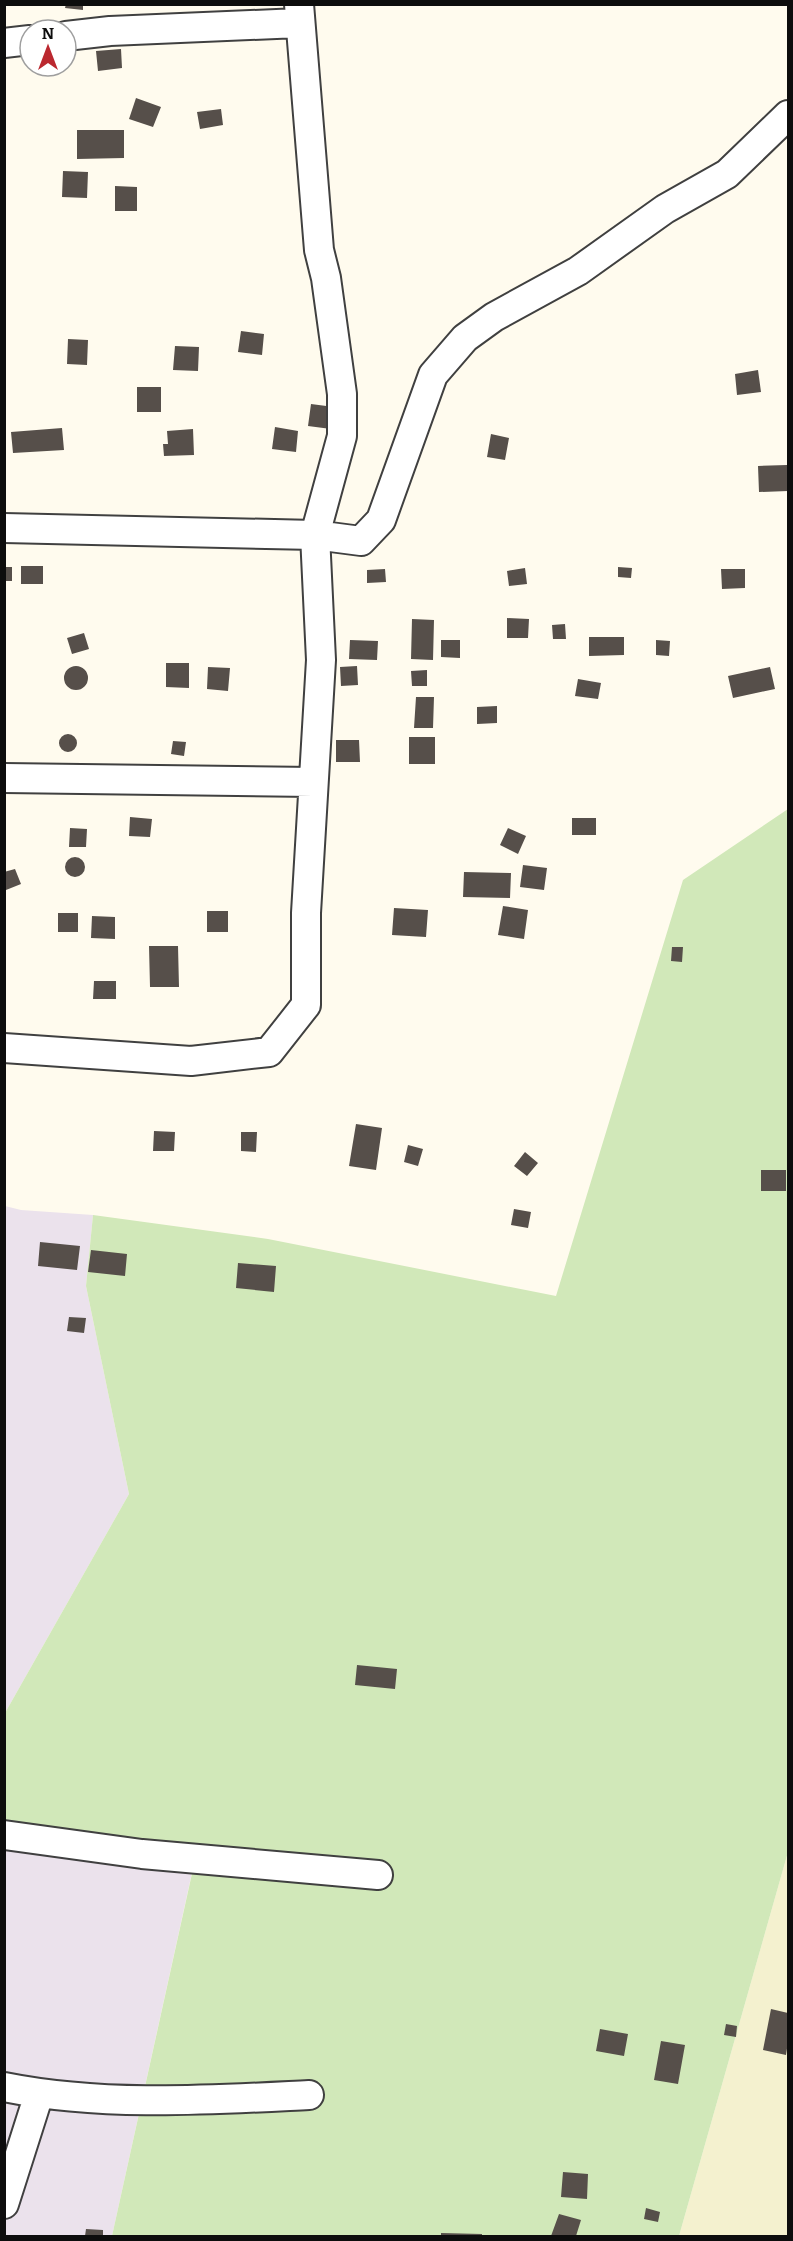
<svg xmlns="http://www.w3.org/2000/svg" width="793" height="2241" font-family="Bitter,serif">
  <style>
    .industrial { fill: #ebe2ec }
    .farmland { fill: #f4f1cf }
    .green { fill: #d1e8b9 }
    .building { fill: #564f4a }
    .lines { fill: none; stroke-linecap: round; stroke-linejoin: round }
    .street-casing { stroke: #404040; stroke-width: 32 }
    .street { stroke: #fff; stroke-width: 28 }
  </style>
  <rect width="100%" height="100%" fill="#fffbee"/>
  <path class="industrial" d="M 5,1206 L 21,1210 L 93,1215 L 86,1286 L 129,1494 L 5,1713 Z
    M 5,1826 L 193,1868 L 112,2236 L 5,2236 Z"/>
  <path class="farmland" d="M 788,1852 L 788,2236 L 679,2236 Z"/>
  <path class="green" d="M 788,809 L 788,1852 L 679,2236 L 112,2236 L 193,1869 L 5,1826 L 5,1713 L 129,1494 L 86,1286 L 93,1215 L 268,1239 L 556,1296 L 683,880 Z"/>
  <path class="building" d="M 66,4 L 83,4 L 83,10 L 65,8 Z
    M 121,49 L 122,68 L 98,71 L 96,51 Z
    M 136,98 L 161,107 L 153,127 L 129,119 Z
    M 221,109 L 223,125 L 200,129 L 197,112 Z
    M 77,130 L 124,130 L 124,158 L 77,159 Z
    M 63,171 L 88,172 L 87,198 L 62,197 Z
    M 115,186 L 137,187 L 137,211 L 115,211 Z
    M 241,331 L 264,334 L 262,355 L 238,352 Z
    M 68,339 L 88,340 L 87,365 L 67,364 Z
    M 175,346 L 199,347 L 198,371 L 173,370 Z
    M 758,370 L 761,392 L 737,395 L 735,374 Z
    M 137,387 L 161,387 L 161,412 L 137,412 Z
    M 311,404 L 334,407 L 331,429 L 308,426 Z
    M 275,427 L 298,431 L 296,452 L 272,449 Z
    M 62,428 L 64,450 L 13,453 L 11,432 Z
    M 193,429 L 194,455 L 164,456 L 163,444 L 168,444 L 167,431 Z
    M 491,434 L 509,438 L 505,460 L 487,457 Z
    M 787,465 L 788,491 L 759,492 L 758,466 Z
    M 21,566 L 43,566 L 43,584 L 21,584 Z
    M 4,567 L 12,567 L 12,581 L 4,581 Z
    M 618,567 L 632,568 L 631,578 L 618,577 Z
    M 525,568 L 527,584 L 509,586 L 507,571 Z
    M 385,569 L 386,582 L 367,583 L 367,570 Z
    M 721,569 L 745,569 L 745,588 L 722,589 Z
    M 507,618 L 529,619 L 528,638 L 507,638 Z
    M 412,619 L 434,620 L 433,660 L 411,659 Z
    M 565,624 L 566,639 L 553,639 L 552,625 Z
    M 84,633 L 89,649 L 72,654 L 67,638 Z
    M 589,637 L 624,637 L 624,655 L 589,656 Z
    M 350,640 L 378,641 L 377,660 L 349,659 Z
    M 441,640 L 460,640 L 460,658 L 441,657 Z
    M 656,640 L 670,641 L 669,656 L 656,655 Z
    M 166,663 L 189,663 L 189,688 L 166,687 Z
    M 357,666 L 358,685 L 341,686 L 340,667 Z
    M64 678a12 12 0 1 1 24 0a12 12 0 1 1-24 0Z
    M 208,667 L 230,668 L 228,691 L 207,689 Z
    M 770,667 L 775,689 L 733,698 L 728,676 Z
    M 427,670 L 427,686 L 412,686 L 411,671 Z
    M 578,679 L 601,683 L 598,699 L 575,696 Z
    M 416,697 L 434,697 L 433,728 L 414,728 Z
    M 497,706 L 497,723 L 477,724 L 477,707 Z
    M59 743a9 9 0 1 1 18 0a9 9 0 1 1-18 0Z
    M 409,737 L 435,737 L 435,764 L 409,764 Z
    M 336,740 L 359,740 L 360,762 L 336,762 Z
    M 173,741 L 186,742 L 184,756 L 171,754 Z
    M 130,817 L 152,819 L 150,837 L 129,836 Z
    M 572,818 L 596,818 L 596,835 L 572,835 Z
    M 70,828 L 87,829 L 86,847 L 69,847 Z
    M 508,828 L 526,836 L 518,854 L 500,845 Z
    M65 867a10 10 0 1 1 20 0a10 10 0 1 1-20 0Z
    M 523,865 L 547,868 L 544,890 L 520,887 Z
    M 15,869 L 21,884 L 6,890 L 4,872 Z
    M 464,872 L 511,873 L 510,898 L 463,897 Z
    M 503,906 L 528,910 L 524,939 L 498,935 Z
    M 394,908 L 428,910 L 426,937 L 392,935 Z
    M 207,911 L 228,911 L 228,932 L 207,932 Z
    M 58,913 L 78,913 L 78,932 L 58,932 Z
    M 92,916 L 115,917 L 115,939 L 91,938 Z
    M 149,946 L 178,946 L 179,987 L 150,987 Z
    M 672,947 L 683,947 L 682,962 L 671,961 Z
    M 94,981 L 116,981 L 116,999 L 93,999 Z
    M 356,1124 L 382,1128 L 376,1170 L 349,1166 Z
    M 154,1131 L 175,1132 L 174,1151 L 153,1151 Z
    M 241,1132 L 257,1132 L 256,1152 L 241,1151 Z
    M 408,1145 L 423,1149 L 418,1166 L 404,1162 Z
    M 525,1152 L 538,1163 L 527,1176 L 514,1166 Z
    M 761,1170 L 786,1170 L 786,1191 L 761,1191 Z
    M 514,1209 L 531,1212 L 528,1228 L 511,1225 Z
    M 40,1242 L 80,1246 L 77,1270 L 38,1266 Z
    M 91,1250 L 127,1254 L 125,1276 L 88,1272 Z
    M 238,1263 L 276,1266 L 274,1292 L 236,1288 Z
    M 69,1317 L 86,1318 L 84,1333 L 67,1331 Z
    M 357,1665 L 397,1669 L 395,1689 L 355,1685 Z
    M 771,2009 L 788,2013 L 788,2042 L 786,2055 L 763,2050 Z
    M 726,2024 L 737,2026 L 736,2037 L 724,2035 Z
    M 600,2029 L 628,2034 L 624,2056 L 596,2051 Z
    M 661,2041 L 685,2045 L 678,2084 L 654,2080 Z
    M 563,2172 L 588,2174 L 587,2199 L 561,2197 Z
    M 646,2208 L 660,2212 L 658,2222 L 644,2219 Z
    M 559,2214 L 581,2220 L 576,2236 L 551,2236 Z
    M 86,2229 L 103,2230 L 103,2236 L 85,2236 Z
    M 441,2233 L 482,2234 L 482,2236 L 441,2236 Z"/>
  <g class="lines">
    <g class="street-casing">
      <path id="street" d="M 66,36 L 110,31 L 299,23
        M 4,43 L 30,40
        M 4,528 L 315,535 L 361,541 L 381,520 L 433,375 L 465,338 L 494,317 L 578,271 L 665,209 L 727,174 L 788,115
        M 4,778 L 313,782
        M 4,1048 L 191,1061 L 269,1052 L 306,1005 L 306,913 L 321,660 L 315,535 L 342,436 L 342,394 L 326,278 L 319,250 L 299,4
        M 4,1835 L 142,1854 L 378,1875
        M 4,2087 C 104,2107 208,2100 309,2095
        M 4,2204 L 39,2094"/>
    </g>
    <use href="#street" class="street"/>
  </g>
  <rect width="793" height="2241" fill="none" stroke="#0d0d0d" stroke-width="12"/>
  <g transform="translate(48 48)"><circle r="28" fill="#ffffff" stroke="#9e9e9e" stroke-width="1.5"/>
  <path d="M0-4.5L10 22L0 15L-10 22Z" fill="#bb282f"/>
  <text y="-9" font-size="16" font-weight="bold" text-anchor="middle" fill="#0d0d0d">N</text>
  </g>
</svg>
